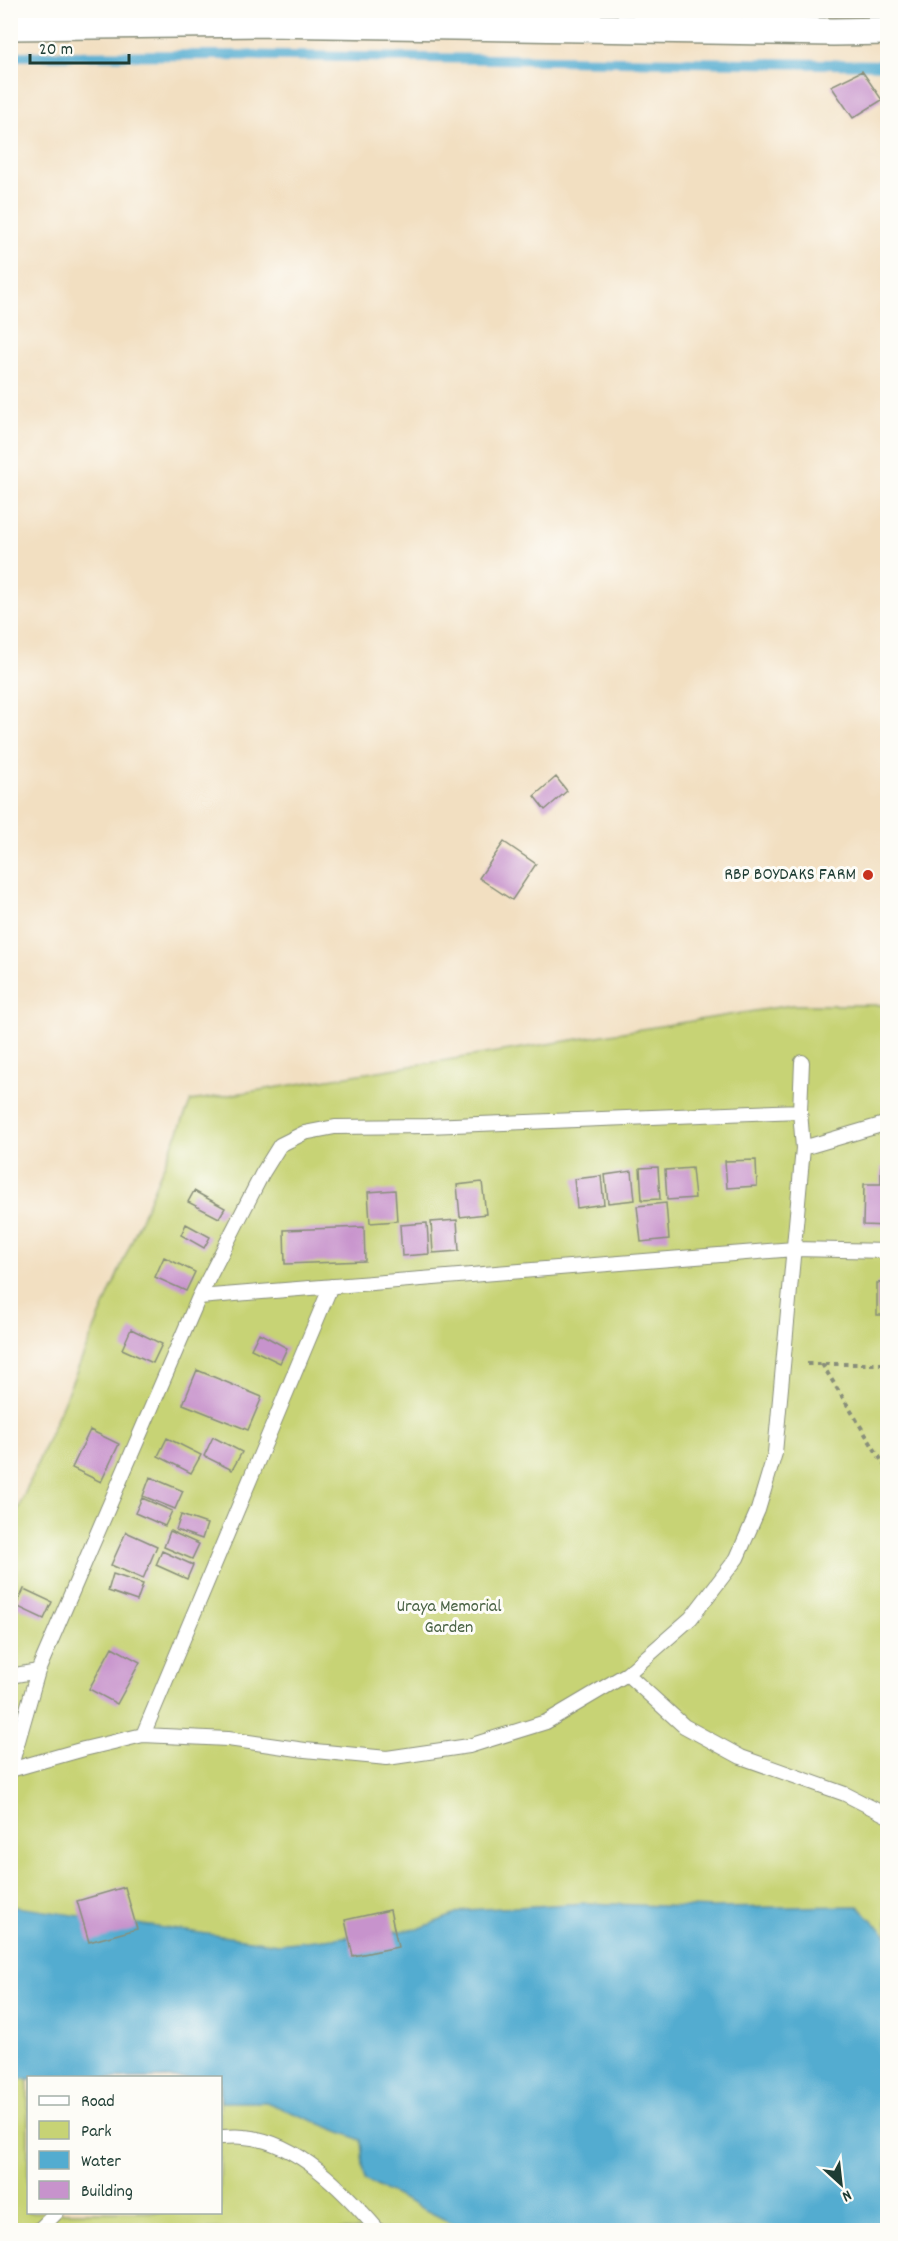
<svg xmlns="http://www.w3.org/2000/svg" width="898" height="2241" font-family="Dekko,sans-serif">
  <style>
    .green { fill: #c7d375; stroke: #738854; stroke-width: 1.5; fill-rule: evenodd }
    .water { fill: #53acd0; stroke: #397482; stroke-width: 1.5 }
    .lines { fill: none; stroke-linecap: round; stroke-linejoin: round }
    .stream { stroke: #53acd0; stroke-width: 10 }
    .building { fill: #c793cc }
    .service-casing { stroke: #888e7a; stroke-width: 16 }
    .minor-casing { stroke: #888e7a; stroke-width: 30 }
    .path { stroke: #888e7a; stroke-width: 4; stroke-dasharray: 4.5 4.5; stroke-linecap: butt }
    .service { stroke: #fff; stroke-width: 14 }
    .minor { stroke: #fff; stroke-width: 27 }
    .poi-dot { fill: #c8321e; stroke: #fdfcf7; stroke-width: 2 }
    .labels { text-anchor: middle; dominant-baseline: central; stroke-width: 6; stroke-linejoin: round; paint-order: stroke }
    .poi-label { font-size: 18px; fill: #1f3d34; stroke: #fdfcf7; text-anchor: end }
    .park-label { font-size: 18px; fill: #496244; stroke: #fdfcf7 }
  </style>
  <rect width="100%" height="100%" fill="#fdfcf7"/>
  <filter id="ink" filterUnits="userSpaceOnUse"><feTurbulence type="fractalNoise" baseFrequency=".0167" numOctaves="2"/><feDisplacementMap in="SourceGraphic" scale="12" xChannelSelector="R" yChannelSelector="G"/><feConvolveMatrix kernelMatrix="1 2 1 2 8 2 1 2 1" color-interpolation-filters="sRGB"/></filter>
  <filter id="wash" filterUnits="userSpaceOnUse"><feTurbulence type="fractalNoise" baseFrequency=".008" numOctaves="4" result="noise"/><feDisplacementMap in="SourceGraphic" scale="24" xChannelSelector="R" yChannelSelector="G"/><feGaussianBlur stdDeviation="1.35" result="paint"/><feColorMatrix in="noise" values="0 0 0 0 0 0 0 0 0 0 0 0 0 0 0 0 0 1.4 0 .05"/><feComposite in="paint" operator="in"/></filter>
  <g filter="url(#wash)">
    <rect width="100%" height="100%" fill="#f2dfc1"/>
    <path class="green" d="M 792,1005 L 887,1005 L 887,2230 L 11,2230 L 11,1526 L 191,1101 ZM 28,2078 L 220,2078 L 220,2212 L 28,2212 Z"/>
    <path class="water" d="M 587,1903 L 714,1908 L 858,1906 L 887,1935 L 887,2230 L 466,2230 L 364,2180 L 361,2140 L 266,2102 L 221,2102 L 220,2078 L 11,2079 L 10,1906 L 278,1944 L 418,1929 L 466,1910 Z"/>
    <g class="lines">
      <path class="stream" d="M 10,56 L 219,55 L 888,65"/>
    </g>
    <g id="blocks">
      <path class="building" d="M 862,71 L 882,100 L 853,118 L 831,86 Z
        M 556,777 L 567,791 L 545,810 L 534,796 Z
        M 504,842 L 536,864 L 512,900 L 479,878 Z
        M 756,1160 L 757,1186 L 727,1188 L 725,1161 Z
        M 658,1167 L 660,1199 L 642,1200 L 640,1168 Z
        M 881,1167 L 888,1167 L 888,1226 L 863,1225 L 864,1184 L 881,1184 Z
        M 692,1168 L 695,1198 L 667,1200 L 665,1170 Z
        M 632,1171 L 635,1200 L 608,1203 L 605,1175 Z
        M 601,1176 L 604,1204 L 577,1208 L 574,1179 Z
        M 482,1182 L 486,1214 L 460,1217 L 457,1185 Z
        M 395,1190 L 397,1221 L 370,1223 L 368,1192 Z
        M 194,1191 L 225,1208 L 219,1218 L 188,1202 Z
        M 666,1203 L 669,1239 L 641,1242 L 637,1206 Z
        M 457,1220 L 459,1251 L 433,1253 L 431,1222 Z
        M 427,1223 L 429,1254 L 402,1256 L 400,1225 Z
        M 186,1224 L 210,1237 L 204,1248 L 181,1235 Z
        M 364,1227 L 365,1261 L 285,1264 L 284,1230 Z
        M 164,1257 L 195,1272 L 186,1291 L 155,1277 Z
        M 888,1282 L 888,1315 L 877,1315 L 877,1283 Z
        M 131,1329 L 162,1344 L 153,1363 L 122,1349 Z
        M 259,1333 L 287,1348 L 280,1363 L 251,1349 Z
        M 197,1370 L 262,1397 L 248,1430 L 183,1404 Z
        M 90,1430 L 119,1444 L 101,1482 L 72,1468 Z
        M 213,1437 L 242,1452 L 232,1470 L 204,1456 Z
        M 167,1438 L 201,1455 L 191,1473 L 158,1456 Z
        M 150,1477 L 183,1491 L 175,1509 L 143,1496 Z
        M 142,1498 L 172,1511 L 165,1526 L 135,1513 Z
        M 181,1515 L 207,1524 L 202,1539 L 176,1530 Z
        M 170,1531 L 199,1544 L 192,1559 L 164,1547 Z
        M 126,1532 L 157,1546 L 143,1579 L 111,1565 Z
        M 162,1551 L 193,1565 L 187,1579 L 156,1565 Z
        M 113,1574 L 143,1584 L 137,1601 L 108,1591 Z
        M 24,1589 L 52,1602 L 44,1619 L 16,1606 Z
        M 112,1647 L 140,1662 L 117,1704 L 89,1689 Z
        M 125,1887 L 137,1929 L 89,1942 L 77,1901 Z
        M 390,1910 L 398,1947 L 353,1956 L 345,1920 Z"/>
    </g>
  </g>
  <g filter="url(#ink)">
    <use href="#blocks" fill-opacity="0" stroke="#888e7a" stroke-width="1.5"/>
    <g class="lines">
      <g class="service-casing">
        <path id="service" d="M 803,1148 L 888,1123
          M 199,1297 L 794,1249 L 888,1251
          M 627,1674 L 684,1726 L 741,1757 L 845,1794 L 888,1816
          M 10,1676 L 38,1671
          M 143,1735 L 331,1286
          M 10,1769 L 38,1671 L 199,1297 L 262,1174 L 280,1145 L 304,1133 L 335,1127 L 428,1126 L 800,1111
          M 10,1770 L 84,1749 L 143,1735 L 228,1739 L 305,1750 L 387,1758 L 469,1746 L 546,1722 L 627,1674 L 691,1618 L 737,1558 L 758,1510 L 775,1453 L 803,1148 L 800,1111 L 802,1062
          M 220,2137 C 228,2137 236,2136 244,2137 C 298,2141 345,2192 378,2230
          M 39,2230 L 57,2212"/>
      </g>
      <g class="minor-casing">
        <path id="minor" d="M 10,26 L 263,23 L 833,32 L 888,31"/>
      </g>
      <path class="path" d="M 807,1364 L 888,1364
        M 822,1364 L 888,1471"/>
      <use href="#service" class="service"/>
      <use href="#minor" class="minor"/>
    </g>
  </g>
  <circle class="poi-dot" cx="868" cy="875" r="6"/>
  <g class="labels">
    <g class="poi-label">
      <text x="856" y="875">RBP BOYDAKS FARM</text>
    </g>
    <g class="park-label">
      <text x="449" y="1607">Uraya Memorial<tspan x="449" dy="21">Garden</tspan></text>
    </g>
  </g>
  <rect width="898" height="2241" fill="none" stroke="#fdfcf7" stroke-width="36"/>
  <rect x="27" y="2076" width="195" height="138" fill="#fdfcf7" stroke="#a4b0a9" stroke-width="1.5"/>
  <rect x="39" y="2096" width="30" height="9" fill="#ffffff" stroke="#a4b0a9" stroke-width="1.5"/>
  <text x="81" y="2106" font-size="18" fill="#1f3d34">Road</text>
  <rect x="39" y="2121" width="30" height="18" fill="#c7d375" stroke="#a4b0a9" stroke-width="1.5"/>
  <text x="81" y="2136" font-size="18" fill="#1f3d34">Park</text>
  <rect x="39" y="2151" width="30" height="18" fill="#53acd0" stroke="#a4b0a9" stroke-width="1.5"/>
  <text x="81" y="2166" font-size="18" fill="#1f3d34">Water</text>
  <rect x="39" y="2181" width="30" height="18" fill="#c793cc" stroke="#a4b0a9" stroke-width="1.5"/>
  <text x="81" y="2196" font-size="18" fill="#1f3d34">Building</text>
  <g transform="translate(841 2184) rotate(153)" stroke="#fdfcf7" stroke-width="4.5" paint-order="stroke">
  <path d="M0-4.5L10 22L0 15L-10 22Z" fill="#1f3d34"/>
  <text y="-9" font-size="16" font-weight="bold" text-anchor="middle" fill="#1f3d34">N</text>
  </g>
  <path d="M30 54v9h99v-9" fill="none" stroke="#1f3d34" stroke-width="3"/>
  <text x="39" y="54" font-size="18" fill="#1f3d34" stroke="#fdfcf7" stroke-width="4.5" paint-order="stroke">20 m</text>
</svg>
